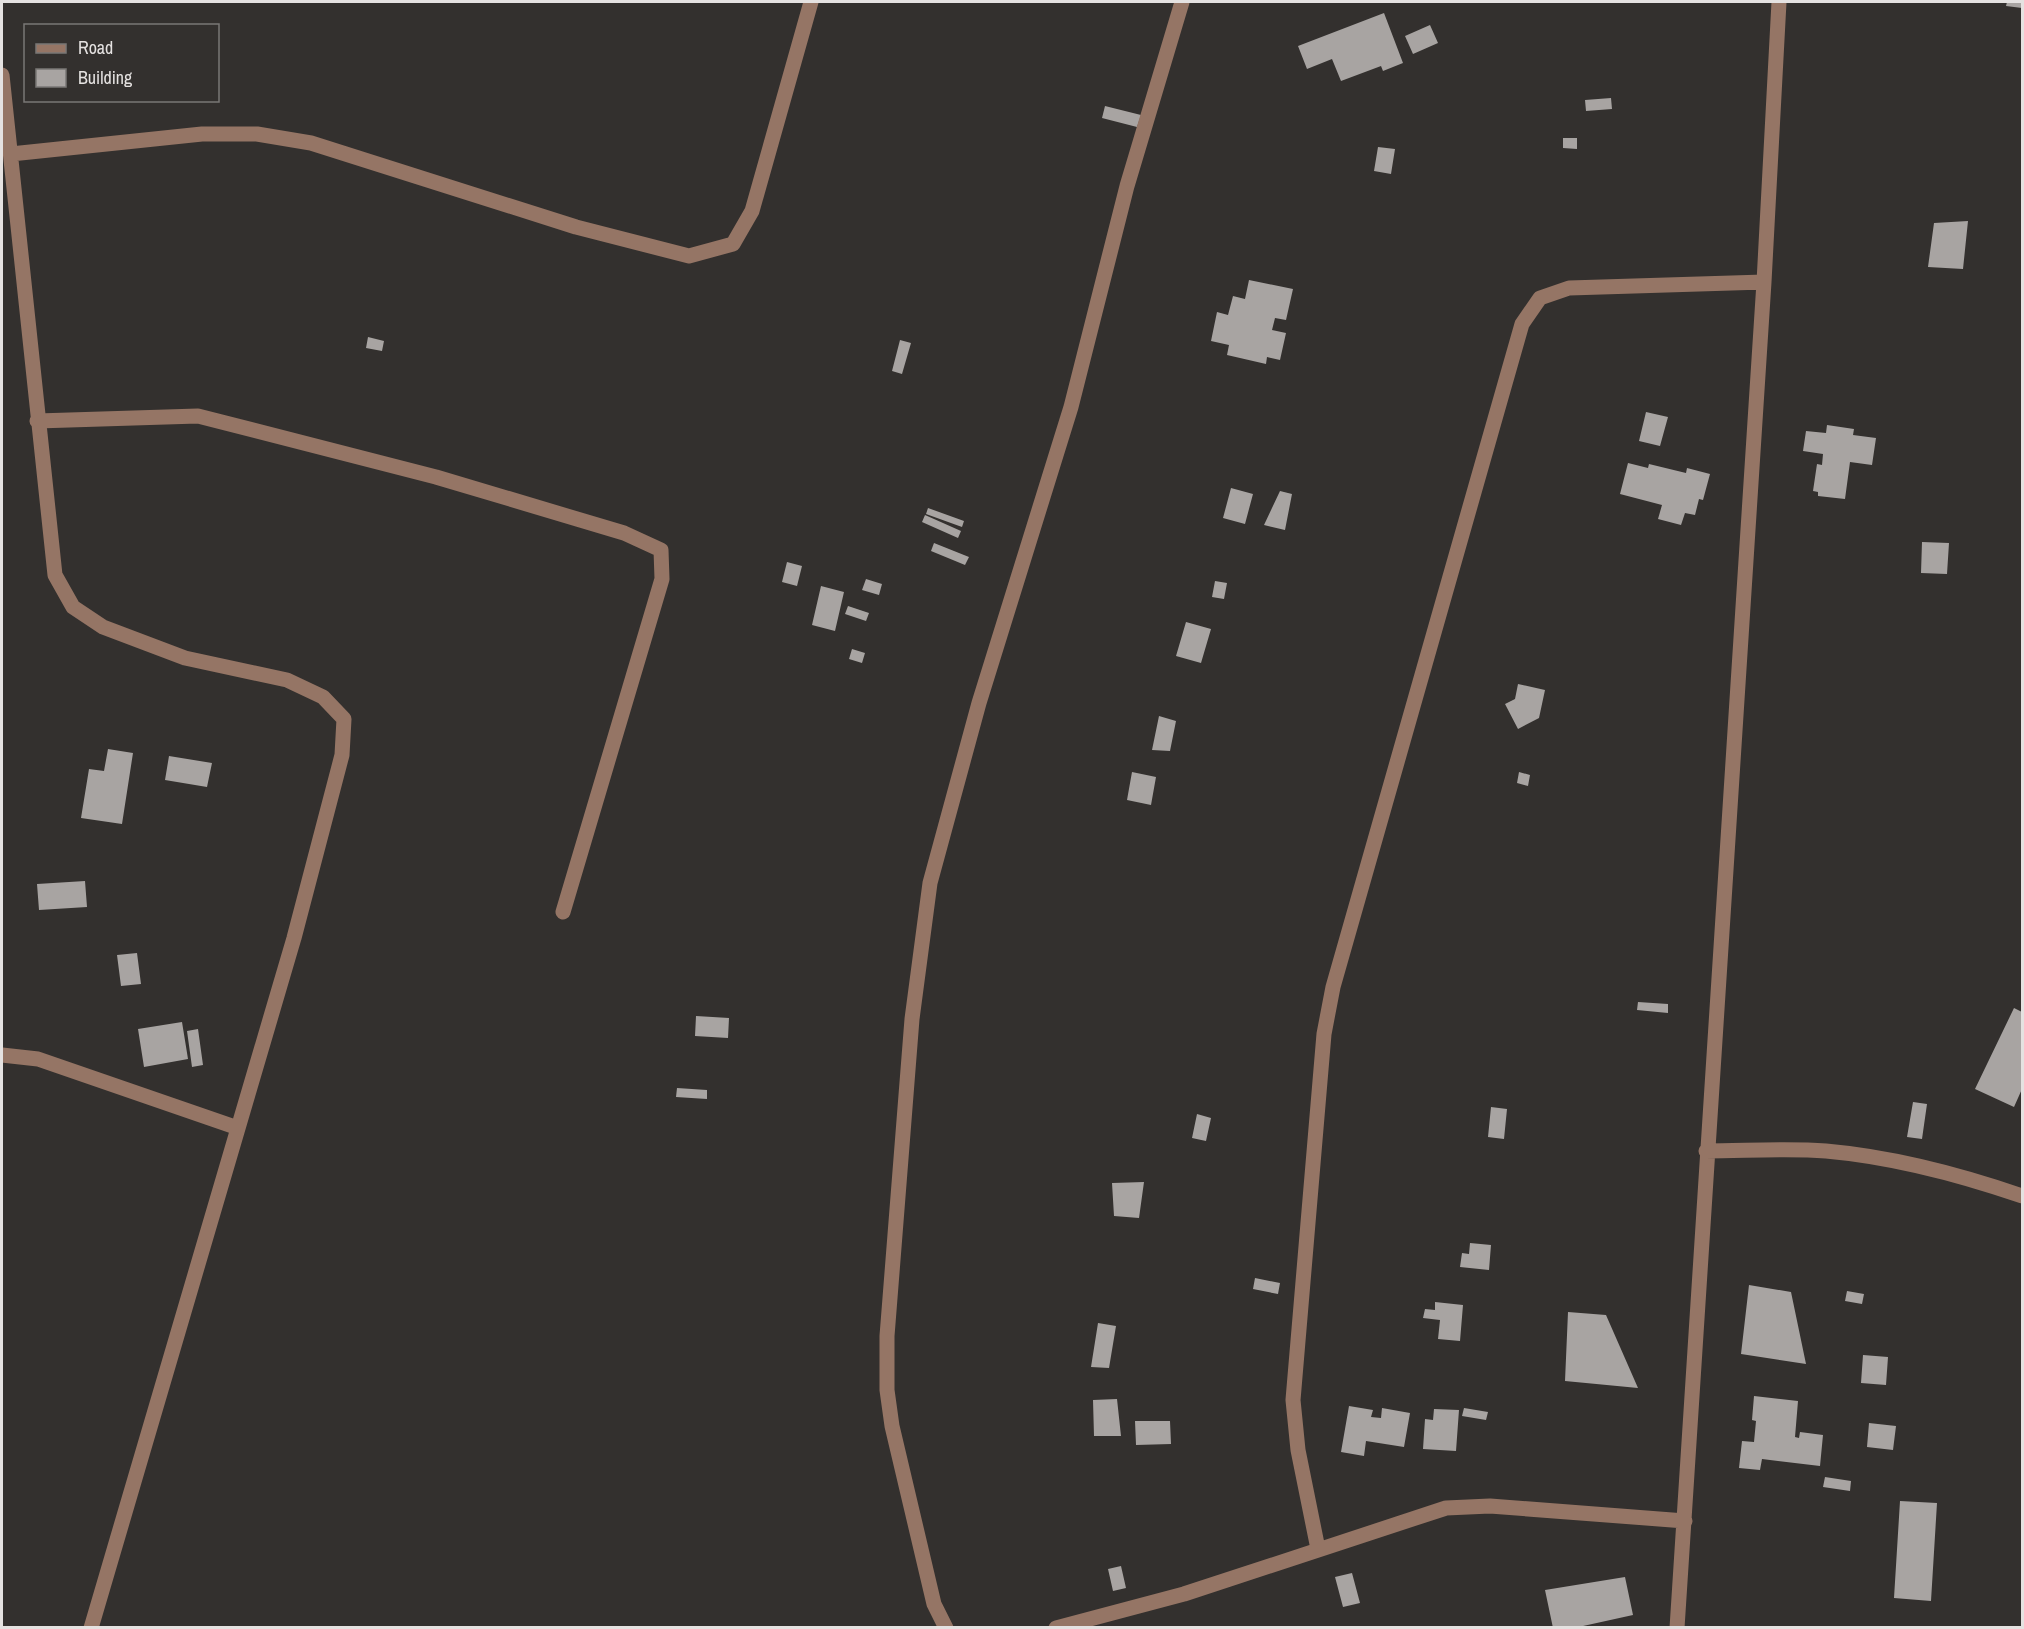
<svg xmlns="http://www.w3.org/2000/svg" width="2024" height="1629" font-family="'Archivo Narrow',sans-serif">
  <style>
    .building { fill: #a8a4a2 }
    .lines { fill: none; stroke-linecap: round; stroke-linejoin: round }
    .minor { stroke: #957565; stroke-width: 15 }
  </style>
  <rect width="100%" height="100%" fill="#33302e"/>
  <path class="building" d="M 2007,2 L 2022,2 L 2022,8 L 2006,6 Z
    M 1384,13 L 1403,63 L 1383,71 L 1381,66 L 1341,81 L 1332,59 L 1307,69 L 1298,46 Z
    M 1430,25 L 1438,43 L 1413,54 L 1405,36 Z
    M 1611,98 L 1612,109 L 1586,111 L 1585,100 Z
    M 1105,106 L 1141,115 L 1137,127 L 1102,118 Z
    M 1563,138 L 1577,138 L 1577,149 L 1563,148 Z
    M 1378,147 L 1395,149 L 1391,174 L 1374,171 Z
    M 1968,221 L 1963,269 L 1928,267 L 1934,223 Z
    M 1249,280 L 1293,289 L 1286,320 L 1275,318 L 1272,330 L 1286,333 L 1280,360 L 1267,357 L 1266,364 L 1227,355 L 1229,345 L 1211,341 L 1217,312 L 1228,315 L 1233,296 L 1245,299 Z
    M 368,337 L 384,341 L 382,351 L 366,348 Z
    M 900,340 L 911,343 L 902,374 L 892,371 Z
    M 1646,412 L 1668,417 L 1660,446 L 1639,441 Z
    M 1827,425 L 1854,429 L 1853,435 L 1876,438 L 1872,465 L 1850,462 L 1845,499 L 1818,496 L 1818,492 L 1813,491 L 1817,464 L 1822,465 L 1823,454 L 1803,451 L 1806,431 L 1826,433 Z
    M 1628,463 L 1648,468 L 1649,464 L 1686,473 L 1687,468 L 1710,474 L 1703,500 L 1699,499 L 1695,515 L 1685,513 L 1681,525 L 1658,519 L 1662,505 L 1620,494 Z
    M 1231,488 L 1253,494 L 1245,524 L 1223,518 Z
    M 1280,491 L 1292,494 L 1285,530 L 1264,525 Z
    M 928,508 L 964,521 L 962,527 L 926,514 Z
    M 925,515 L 961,531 L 958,538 L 922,522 Z
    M 1922,542 L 1949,543 L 1947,574 L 1921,573 Z
    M 934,543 L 969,557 L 965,565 L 931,551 Z
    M 787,562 L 802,566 L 797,586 L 782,582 Z
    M 866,579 L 882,584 L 879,595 L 862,590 Z
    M 1215,581 L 1227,583 L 1224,599 L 1212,597 Z
    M 821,586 L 844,592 L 835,631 L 812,625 Z
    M 848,606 L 869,613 L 866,621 L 845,614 Z
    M 1186,622 L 1211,629 L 1201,663 L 1176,656 Z
    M 852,649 L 865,653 L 862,663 L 849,659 Z
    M 1518,684 L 1545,690 L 1539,718 L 1518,729 L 1505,704 L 1515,699 Z
    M 1159,716 L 1176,721 L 1170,751 L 1152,750 Z
    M 108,749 L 133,753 L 122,824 L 81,818 L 89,769 L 104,771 Z
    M 169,756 L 212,763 L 207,787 L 165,780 Z
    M 1132,772 L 1156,777 L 1151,805 L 1127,800 Z
    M 1519,772 L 1530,775 L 1528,786 L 1517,783 Z
    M 85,881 L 87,907 L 39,910 L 37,884 Z
    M 137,953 L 141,984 L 121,986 L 117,955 Z
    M 1638,1002 L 1668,1004 L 1668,1013 L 1637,1010 Z
    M 2014,1008 L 2022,1012 L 2022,1089 L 2014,1107 L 1975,1089 Z
    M 696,1016 L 729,1018 L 728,1038 L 695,1036 Z
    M 182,1022 L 188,1059 L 144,1067 L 138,1029 Z
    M 198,1029 L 203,1065 L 192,1067 L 187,1031 Z
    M 677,1088 L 707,1090 L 707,1099 L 676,1097 Z
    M 1913,1102 L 1927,1104 L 1922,1139 L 1907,1137 Z
    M 1491,1107 L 1507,1109 L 1504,1139 L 1488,1137 Z
    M 1197,1114 L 1211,1118 L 1206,1141 L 1192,1138 Z
    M 1144,1182 L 1139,1218 L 1114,1216 L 1112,1183 Z
    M 1470,1243 L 1491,1245 L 1489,1270 L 1460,1267 L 1462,1253 L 1469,1254 Z
    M 1255,1278 L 1280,1283 L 1278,1294 L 1253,1289 Z
    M 1749,1285 L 1791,1292 L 1806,1364 L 1741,1354 Z
    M 1847,1291 L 1864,1294 L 1862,1304 L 1845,1301 Z
    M 1435,1302 L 1463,1305 L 1460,1341 L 1438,1339 L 1440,1320 L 1423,1318 L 1425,1309 L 1435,1310 Z
    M 1568,1312 L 1606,1315 L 1638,1388 L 1565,1381 Z
    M 1098,1323 L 1116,1326 L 1109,1368 L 1091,1367 Z
    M 1863,1355 L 1888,1357 L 1886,1385 L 1861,1383 Z
    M 1754,1396 L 1798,1401 L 1795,1437 L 1799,1438 L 1800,1432 L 1823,1435 L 1820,1466 L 1762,1459 L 1760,1470 L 1739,1468 L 1742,1441 L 1754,1442 L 1756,1421 L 1752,1420 Z
    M 1117,1399 L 1121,1436 L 1094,1436 L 1093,1400 Z
    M 1349,1406 L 1373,1410 L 1371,1417 L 1381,1418 L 1382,1408 L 1410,1413 L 1404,1447 L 1366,1441 L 1364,1456 L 1341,1452 Z
    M 1464,1408 L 1488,1412 L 1486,1420 L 1462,1416 Z
    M 1434,1409 L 1459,1410 L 1456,1451 L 1423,1449 L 1425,1419 L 1433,1420 Z
    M 1135,1421 L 1170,1421 L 1171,1444 L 1136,1445 Z
    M 1869,1423 L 1896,1426 L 1893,1450 L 1867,1447 Z
    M 1825,1477 L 1851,1481 L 1850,1491 L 1823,1487 Z
    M 1900,1501 L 1937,1503 L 1931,1601 L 1894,1598 Z
    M 1121,1566 L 1126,1588 L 1113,1591 L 1108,1569 Z
    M 1352,1573 L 1360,1603 L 1343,1607 L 1335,1577 Z
    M 1625,1577 L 1633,1615 L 1574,1628 L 1553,1628 L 1545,1590 Z"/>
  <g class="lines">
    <path class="minor" d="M 2,75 L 55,575 L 73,607 L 103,627 L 185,658 L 287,680 L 323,697 L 344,719 L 342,755 L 294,938 L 91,1628
      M 11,154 L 202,134 L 257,134 L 311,143 L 576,227 L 689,256 L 733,244 L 752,211 L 811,2
      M 37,421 L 198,416 L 436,477 L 624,533 L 661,550 L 662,579 L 563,912
      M 2,1055 L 38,1059 L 238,1128
      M 1706,1151 C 1745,1151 1786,1148 1826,1151 C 1894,1157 1958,1174 2022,1196
      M 1318,1549 L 1298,1450 L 1293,1400 L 1324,1034 L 1333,987 L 1522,324 L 1540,298 L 1569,288 L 1764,282
      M 946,1628 L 934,1604 L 892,1426 L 887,1390 L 887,1336 L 912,1019 L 930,883 L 979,703 L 1071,407 L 1127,186 L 1182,2
      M 1056,1628 L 1184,1594 L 1446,1508 L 1490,1506 L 1685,1521
      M 1677,1628 L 1764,282 L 1779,2"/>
  </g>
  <rect width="2024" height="1629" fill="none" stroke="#e5e2e1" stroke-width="6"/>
  <rect x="24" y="24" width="195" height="78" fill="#33302e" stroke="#7a7776" stroke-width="1.5"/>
  <rect x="36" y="44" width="30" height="9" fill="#957565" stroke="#7a7776" stroke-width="1.5"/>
  <text x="78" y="54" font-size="18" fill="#e5e2e1">Road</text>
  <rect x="36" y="69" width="30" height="18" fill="#a8a4a2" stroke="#7a7776" stroke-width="1.5"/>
  <text x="78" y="84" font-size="18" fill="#e5e2e1">Building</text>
</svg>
